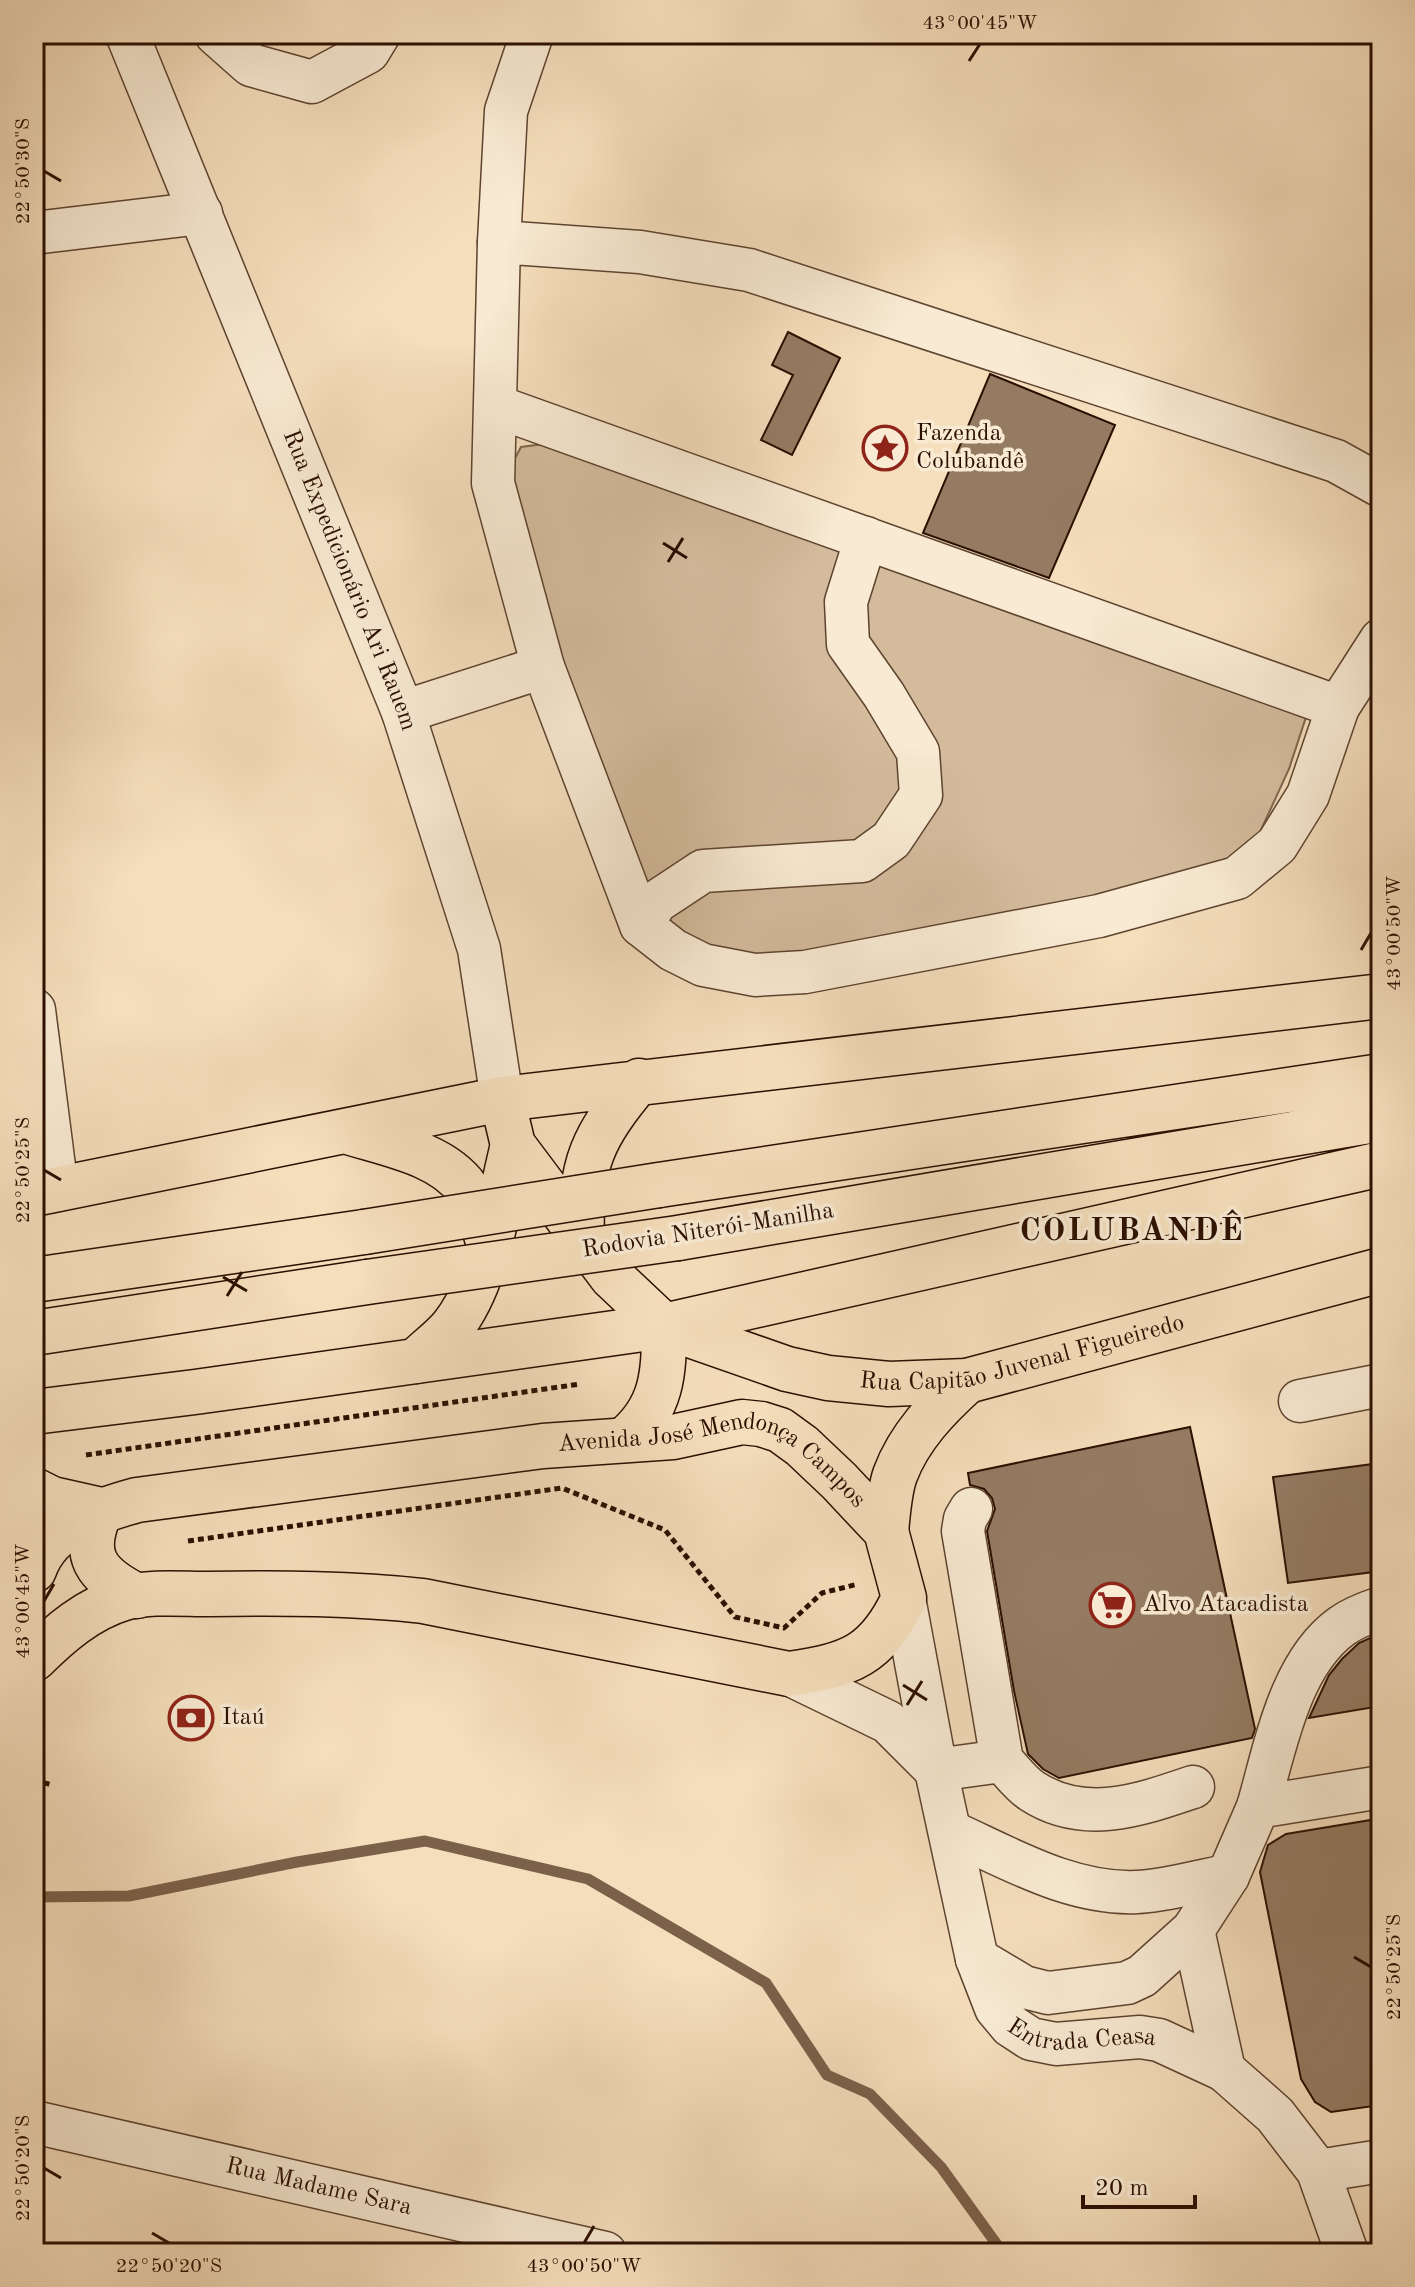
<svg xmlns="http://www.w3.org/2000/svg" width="1415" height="2287" font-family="'Old Standard TT',serif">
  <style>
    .green { fill: #d3bb9c; stroke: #7f654e; stroke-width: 2 }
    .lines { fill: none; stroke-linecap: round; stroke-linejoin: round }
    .stream { stroke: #7b614a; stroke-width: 11 }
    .building { fill: #947b62; stroke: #2b0f00; stroke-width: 2 }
    .minor-casing { stroke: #5e432f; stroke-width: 45 }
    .major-casing { stroke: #2b0f00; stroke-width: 47 }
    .highway-casing { stroke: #2b0f00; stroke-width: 47 }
    .path { stroke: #2b0f00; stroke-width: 5; stroke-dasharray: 6 4; stroke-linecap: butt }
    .minor { stroke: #f8ead3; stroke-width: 42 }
    .major { stroke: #f5debc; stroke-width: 44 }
    .highway { stroke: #f5debc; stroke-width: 44 }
    .highway-bridge-casing { stroke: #2b0f00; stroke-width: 47; stroke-linecap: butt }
    .highway-bridge { stroke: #f5debc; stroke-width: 44 }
    .ticks { fill: none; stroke: #2b0f00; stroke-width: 3 }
    .labels { text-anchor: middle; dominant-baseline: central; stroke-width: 7; stroke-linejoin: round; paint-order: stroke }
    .poi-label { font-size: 24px; fill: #2b0f00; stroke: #f8ead3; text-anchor: start }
    .street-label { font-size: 24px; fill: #2b0f00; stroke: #f8ead3 }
    .district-label { font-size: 32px; font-weight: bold; letter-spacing: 2px; fill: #2b0f00; stroke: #f8ead3 }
    .neatline { fill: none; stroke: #2b0f00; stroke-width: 3 }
    .ticks-label { font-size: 20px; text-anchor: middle; fill: #2b0f00 }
  </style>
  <rect width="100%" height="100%" fill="#f5debc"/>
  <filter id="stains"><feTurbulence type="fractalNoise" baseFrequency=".0025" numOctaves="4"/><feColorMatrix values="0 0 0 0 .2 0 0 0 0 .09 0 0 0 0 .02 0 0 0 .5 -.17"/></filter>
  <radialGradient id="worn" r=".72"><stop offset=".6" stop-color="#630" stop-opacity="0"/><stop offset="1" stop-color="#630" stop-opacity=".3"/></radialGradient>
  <path class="green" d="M 559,442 L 1306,717 L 1289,769 L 1249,856 L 1205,878 L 785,962 L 679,943 L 640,897 L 503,481 L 521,447 Z"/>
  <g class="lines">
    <path class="stream" d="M 34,1897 L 129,1896 L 297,1862 L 425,1841 L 588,1879 L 766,1983 L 827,2075 L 870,2094 L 941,2167 L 1003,2253"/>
  </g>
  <path class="building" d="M 788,332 L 840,358 L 792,455 L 761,440 L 793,375 L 772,365 Z
    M 990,374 L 1115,425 L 1049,578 L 923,533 Z
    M 1190,1427 L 1255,1729 L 1252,1738 L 1059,1778 L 1043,1769 L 1028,1754 L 1014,1691 L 987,1531 L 995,1509 L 992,1498 L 984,1489 L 970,1485 L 968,1473 Z
    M 1381,1463 L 1381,1571 L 1288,1583 L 1273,1477 Z
    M 1381,1633 L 1381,1706 L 1309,1718 L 1329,1675 L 1342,1659 L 1359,1643 Z
    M 1371,1820 L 1381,1860 L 1381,2105 L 1331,2112 L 1315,2102 L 1301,2079 L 1260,1872 L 1268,1845 L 1286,1834 Z"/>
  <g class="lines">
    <g class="minor-casing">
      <g id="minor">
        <path id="s1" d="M 127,34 L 403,712 L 479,949 L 502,1099"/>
        <path d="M 216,34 L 251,65 L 312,82 L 368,52 L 379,34"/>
        <path d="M 34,233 L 201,213"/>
        <path d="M 499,242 L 506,111 L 532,34"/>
        <path d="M 495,406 L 1338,707 L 1308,795 L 1277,845 L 1237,878 L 1099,916 L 805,972 L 755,975 L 703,965 L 673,950 L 641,925 L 543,667 L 493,483 L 499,242 L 640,252 L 749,270 L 1336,461 L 1381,486"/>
        <path d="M 1338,707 L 1381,640"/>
        <path d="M 403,712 L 543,667"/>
        <path d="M 641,925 L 656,902 L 703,871 L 862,861 L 891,840 L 921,795 L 918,752 L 884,695 L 848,644 L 846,602 L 866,538"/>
        <path d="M 34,1010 L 57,1190"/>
        <path d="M 1300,1401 L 1381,1385"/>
        <path d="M 971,1509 L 965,1519 L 963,1531 L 1002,1761"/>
        <path id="s2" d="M 904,1598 L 936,1770 L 977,1959 L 996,2008 L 1011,2026 L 1031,2039 L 1056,2044 L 1140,2037 L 1159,2040 L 1224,2070"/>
        <path d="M 789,1674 L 888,1722 L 936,1770"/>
        <path d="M 936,1770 L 1002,1761 C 1011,1770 1021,1784 1032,1791 C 1084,1825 1140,1805 1193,1787"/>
        <path d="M 1258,1807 C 1275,1749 1289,1664 1342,1626 C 1353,1618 1369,1612 1381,1608"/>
        <path d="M 951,1832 C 1009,1858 1071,1895 1137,1892 C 1166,1891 1198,1881 1228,1876"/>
        <path d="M 1193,1930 L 1224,2070 L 1275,2115 L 1318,2171 L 1347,2253"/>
        <path d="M 977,1959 L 1024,1987 L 1048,1993 L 1127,1983 L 1142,1976 L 1193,1930 L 1228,1876 L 1258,1807 L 1381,1787"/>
        <path id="s3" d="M 34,2122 L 605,2253"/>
        <path d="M 1318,2171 L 1381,2161"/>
      </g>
    </g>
    <g class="major-casing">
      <g id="major">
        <path id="s4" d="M 502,1099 L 513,1145 L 612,1277 L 664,1326 L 787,1369 L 828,1378 L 889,1384 L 967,1381 L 1381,1270"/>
        <path d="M 416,1361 C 427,1350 442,1339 452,1327 C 488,1283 499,1200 513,1145"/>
        <path d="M 624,1440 C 663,1408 664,1373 664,1326"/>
        <path d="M 34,1490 L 52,1499 L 101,1510"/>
        <path d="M 101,1510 C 80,1556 96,1575 137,1596"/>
        <path d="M 886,1531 C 888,1514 889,1492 895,1475 C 909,1437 938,1407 967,1381"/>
        <path id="s5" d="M 34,1570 C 49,1526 97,1511 137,1500 L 543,1446 L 673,1437 L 742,1422 L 761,1424 L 780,1430 L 802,1446 L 839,1481 L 886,1531 L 904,1598 C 877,1656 850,1665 789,1674 L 423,1601 C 352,1593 281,1593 209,1594 C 182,1594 150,1591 124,1598 C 88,1609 60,1633 34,1659"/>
      </g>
    </g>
    <g class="highway-casing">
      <path id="highway" d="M 345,1131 C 385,1144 442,1153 467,1189 C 478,1205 482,1223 488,1241
        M 659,1185 L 1381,1076
        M 34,1194 L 502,1099 L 1381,996
        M 582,1237 C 579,1164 593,1136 639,1081
        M 678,1238 L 1381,1119
        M 34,1280 L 364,1232
        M 34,1333 L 367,1282
        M 34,1412 L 195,1392 L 664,1326 L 1381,1164"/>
    </g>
    <path class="path" d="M 86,1455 L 580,1384
      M 188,1541 L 562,1488 L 665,1530 L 735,1617 L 784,1628 L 822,1593 L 858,1584
      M 34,1780 L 52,1785"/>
    <use href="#minor" class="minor"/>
    <use href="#major" class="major"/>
    <use href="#highway" class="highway"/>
    <g class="highway-bridge-casing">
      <path id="highway-bridge" d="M 364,1232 L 659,1185
        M 367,1282 L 678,1238"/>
    </g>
    <use href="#highway-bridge" class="highway-bridge"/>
  </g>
  <path class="ticks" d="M 969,61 L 980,44M 44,171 L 61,181M 663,543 L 687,558M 668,562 L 683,538M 1361,950 L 1371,933M 44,1170 L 61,1180M 223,1277 L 247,1291M 227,1296 L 242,1272M 44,1601 L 54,1584M 903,1685 L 927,1700M 907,1705 L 922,1681M 1354,1957 L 1371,1967M 44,2168 L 61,2178M 152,2233 L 169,2243M 584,2243 L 594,2226"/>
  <defs>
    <g id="sight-ring" transform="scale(2.3)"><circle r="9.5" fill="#f8ead3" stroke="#8f2418" stroke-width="1.5"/><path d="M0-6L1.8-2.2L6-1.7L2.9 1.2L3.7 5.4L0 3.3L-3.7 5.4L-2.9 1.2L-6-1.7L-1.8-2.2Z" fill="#8f2418"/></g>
    <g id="supermarket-ring" transform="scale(2.3)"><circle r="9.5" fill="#f8ead3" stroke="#8f2418" stroke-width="1.5"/><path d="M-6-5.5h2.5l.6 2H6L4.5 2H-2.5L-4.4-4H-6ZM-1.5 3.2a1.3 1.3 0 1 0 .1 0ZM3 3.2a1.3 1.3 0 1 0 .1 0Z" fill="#8f2418"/></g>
    <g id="bank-ring" transform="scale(2.3)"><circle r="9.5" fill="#f8ead3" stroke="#8f2418" stroke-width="1.5"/><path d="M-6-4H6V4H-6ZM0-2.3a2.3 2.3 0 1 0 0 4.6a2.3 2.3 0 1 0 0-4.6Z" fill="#8f2418"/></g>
  </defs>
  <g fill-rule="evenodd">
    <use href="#sight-ring" x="885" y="448"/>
    <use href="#supermarket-ring" x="1112" y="1605"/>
    <use href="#bank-ring" x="191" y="1718"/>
  </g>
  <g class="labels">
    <g class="poi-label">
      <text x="916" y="434">Fazenda<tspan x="916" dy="28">Colubandê</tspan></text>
      <text x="1143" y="1605">Alvo Atacadista</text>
      <text x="222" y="1718">Itaú</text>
    </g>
    <g class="street-label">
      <text stroke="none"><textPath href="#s1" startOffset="590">Rua Expedicionário Ari Rauem</textPath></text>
      <text transform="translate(708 1231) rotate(-9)">Rodovia Niterói-Manilha</text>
      <text stroke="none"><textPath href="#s4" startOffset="654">Rua Capitão Juvenal Figueiredo</textPath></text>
      <text stroke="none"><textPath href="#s5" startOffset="722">Avenida José Mendonça Campos</textPath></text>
      <text stroke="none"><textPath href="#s2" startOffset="518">Entrada Ceasa</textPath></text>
      <text stroke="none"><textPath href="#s3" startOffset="292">Rua Madame Sara</textPath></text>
    </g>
    <g class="district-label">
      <text x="1132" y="1232">COLUBANDÊ</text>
    </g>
  </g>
  <rect width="1415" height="2287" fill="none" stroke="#f5debc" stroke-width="88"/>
  <path d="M1083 2195v12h112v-12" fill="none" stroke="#2b0f00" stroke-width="4"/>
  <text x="1095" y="2195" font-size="24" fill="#2b0f00" stroke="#f8ead3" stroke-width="6" paint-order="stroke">20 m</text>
  <rect x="44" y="44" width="1327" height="2199" class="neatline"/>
  <g class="ticks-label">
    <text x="980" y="29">43°00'45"W</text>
    <text transform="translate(22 171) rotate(-90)" y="7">22°50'30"S</text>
    <text transform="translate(1393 933) rotate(-90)" y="7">43°00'50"W</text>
    <text transform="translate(22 1170) rotate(-90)" y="7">22°50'25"S</text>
    <text transform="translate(22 1601) rotate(-90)" y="7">43°00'45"W</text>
    <text transform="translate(1393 1967) rotate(-90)" y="7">22°50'25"S</text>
    <text transform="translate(22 2168) rotate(-90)" y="7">22°50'20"S</text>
    <text x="169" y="2272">22°50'20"S</text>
    <text x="584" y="2272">43°00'50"W</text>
  </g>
  <rect width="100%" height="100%" filter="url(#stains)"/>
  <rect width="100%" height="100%" fill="url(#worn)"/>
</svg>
